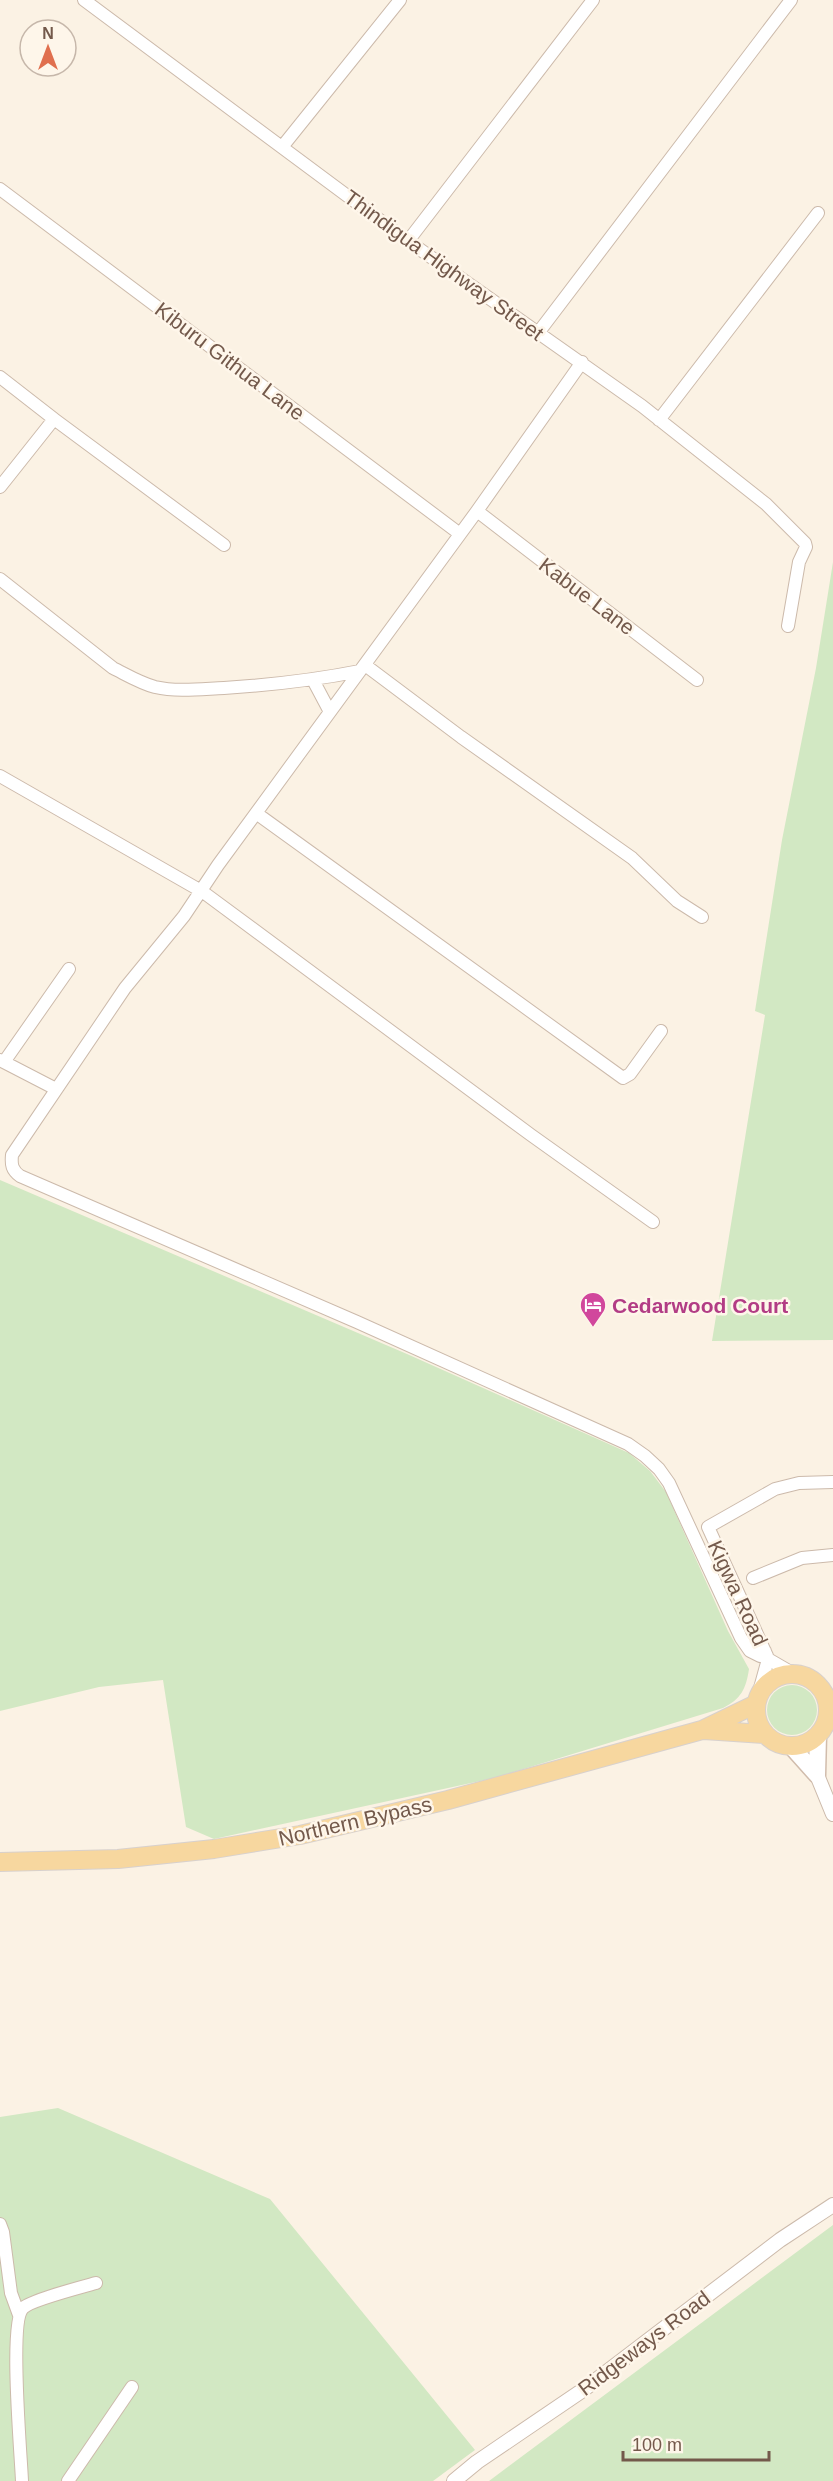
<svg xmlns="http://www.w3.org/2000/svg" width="833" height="2481" font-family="Arial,sans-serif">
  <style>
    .green { fill: #d2e8c3 }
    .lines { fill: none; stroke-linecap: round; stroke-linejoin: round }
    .minor-casing { stroke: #ccbaab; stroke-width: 14 }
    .tertiary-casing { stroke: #ccbaab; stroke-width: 16 }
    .secondary-casing { stroke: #d1bcac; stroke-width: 19 }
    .primary-casing { stroke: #d8d1cd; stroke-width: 20 }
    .minor { stroke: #fff; stroke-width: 12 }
    .tertiary { stroke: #fff; stroke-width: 14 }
    .secondary { stroke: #fff; stroke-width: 16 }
    .primary { stroke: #f7d79f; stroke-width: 18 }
    .labels { text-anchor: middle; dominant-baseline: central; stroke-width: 5; stroke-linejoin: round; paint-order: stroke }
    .street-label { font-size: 21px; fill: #73594b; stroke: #fef6ea }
    .hotel-label { font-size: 21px; font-weight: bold; fill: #b23c85; stroke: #fef6ea; text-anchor: start }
  </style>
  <rect width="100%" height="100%" fill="#fbf2e4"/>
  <path class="green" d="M 833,562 L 833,1340 L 712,1341 L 765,1015 L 755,1011 L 782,840 L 816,668 Z
    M 0,1180 L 407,1354 L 629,1453 L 650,1471 L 666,1492 L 728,1631 L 749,1669 C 746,1689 741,1699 723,1708 L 494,1778 L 214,1839 L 186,1827 L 163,1680 L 99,1687 L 0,1711 Z
    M767 1710a25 25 0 1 1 50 0a25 25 0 1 1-50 0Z
    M 58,2108 L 270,2199 L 475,2450 L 433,2481 L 0,2481 L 0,2117 Z
    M 833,2225 L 833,2481 L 489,2481 Z"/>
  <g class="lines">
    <g class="minor-casing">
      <path id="minor" d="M 84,0 L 408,241 L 642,406 L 766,504 L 805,543 L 806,547 L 799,562 L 788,626
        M 282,147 L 400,0
        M 0,189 L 460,534
        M 408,241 L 593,0
        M 538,333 L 791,0
        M 582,362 L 477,511 L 218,865 L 184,916 L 125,988 L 12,1155 C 11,1165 12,1170 20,1176 L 357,1322 L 628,1444 L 645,1456 L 659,1469 L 669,1483 L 741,1638 L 750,1651 L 760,1656 L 765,1651
        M 0,377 L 54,419 L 0,487
        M 54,419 L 224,545
        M 659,420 L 818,213
        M 477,511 L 697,680
        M 0,579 L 113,668 C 127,675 140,683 155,687 C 177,692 201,689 224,688 C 270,685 315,680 360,671
        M 365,665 L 461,737 L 632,858 L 677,901 L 702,917
        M 313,680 L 330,712
        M 0,776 L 203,892 L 531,1135 L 653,1222
        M 256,813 L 623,1078 L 630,1074 L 661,1031
        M 0,1060 L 56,1089
        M 4,1062 L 69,969
        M 753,1578 L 802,1558 L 833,1555
        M 767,1656 L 708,1527 L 775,1489 L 799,1483 L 833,1482
        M 768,1659 L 794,1674
        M 757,1699 L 768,1659
        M 0,2224 L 3,2232 L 11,2293 L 19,2315
        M 22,2481 C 21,2455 9,2322 23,2308 C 31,2300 82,2287 96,2283
        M 68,2481 L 132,2387"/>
    </g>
    <g class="tertiary-casing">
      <path id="tertiary" d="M 817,1775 L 833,1814
        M 454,2481 L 477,2462 L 583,2390 L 780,2240 L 833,2205"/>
    </g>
    <g class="secondary-casing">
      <path id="secondary" d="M 791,1746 L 817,1775
        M 817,1775 L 818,1735"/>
    </g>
    <g class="primary-casing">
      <path id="primary" d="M756 1710a36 36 0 1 1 72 0a36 36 0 1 1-72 0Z
        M 704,1730 L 764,1734
        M 0,1862 L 118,1859 L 214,1849 L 300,1835 L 448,1800 L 702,1730 L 756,1704"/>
    </g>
    <use href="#minor" class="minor"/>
    <use href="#tertiary" class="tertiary"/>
    <use href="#secondary" class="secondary"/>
    <use href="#primary" class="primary"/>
  </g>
  <defs>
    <g id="hotel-pin" transform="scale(1.35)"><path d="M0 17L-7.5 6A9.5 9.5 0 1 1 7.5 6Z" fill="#d1479c" stroke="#fef6ea"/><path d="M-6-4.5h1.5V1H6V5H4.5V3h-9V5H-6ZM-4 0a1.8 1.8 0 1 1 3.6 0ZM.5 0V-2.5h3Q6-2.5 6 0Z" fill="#fff"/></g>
  </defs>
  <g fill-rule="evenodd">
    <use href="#hotel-pin" x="593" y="1305"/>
  </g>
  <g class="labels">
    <g class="street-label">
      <text transform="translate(444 265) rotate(36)">Thindigua Highway Street</text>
      <text transform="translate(230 361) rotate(37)">Kiburu Githua Lane</text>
      <text transform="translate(587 596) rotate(37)">Kabue Lane</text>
      <text transform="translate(738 1593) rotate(65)">Kigwa Road</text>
      <text transform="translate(355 1821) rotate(-13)">Northern Bypass</text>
      <text transform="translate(644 2343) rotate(-37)">Ridgeways Road</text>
    </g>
    <g class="hotel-label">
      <text x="612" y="1305">Cedarwood Court</text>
    </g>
  </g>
  <g transform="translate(48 48)"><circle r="28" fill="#fef6ea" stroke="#c6b7aa" stroke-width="1.5"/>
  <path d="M0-4.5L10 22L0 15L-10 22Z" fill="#e06f4e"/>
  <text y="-9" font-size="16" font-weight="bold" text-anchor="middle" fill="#73594b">N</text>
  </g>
  <path d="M623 2451v9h146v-9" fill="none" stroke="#73594b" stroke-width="3"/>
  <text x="632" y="2451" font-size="18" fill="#73594b" stroke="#fef6ea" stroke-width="4.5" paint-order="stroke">100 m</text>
</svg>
